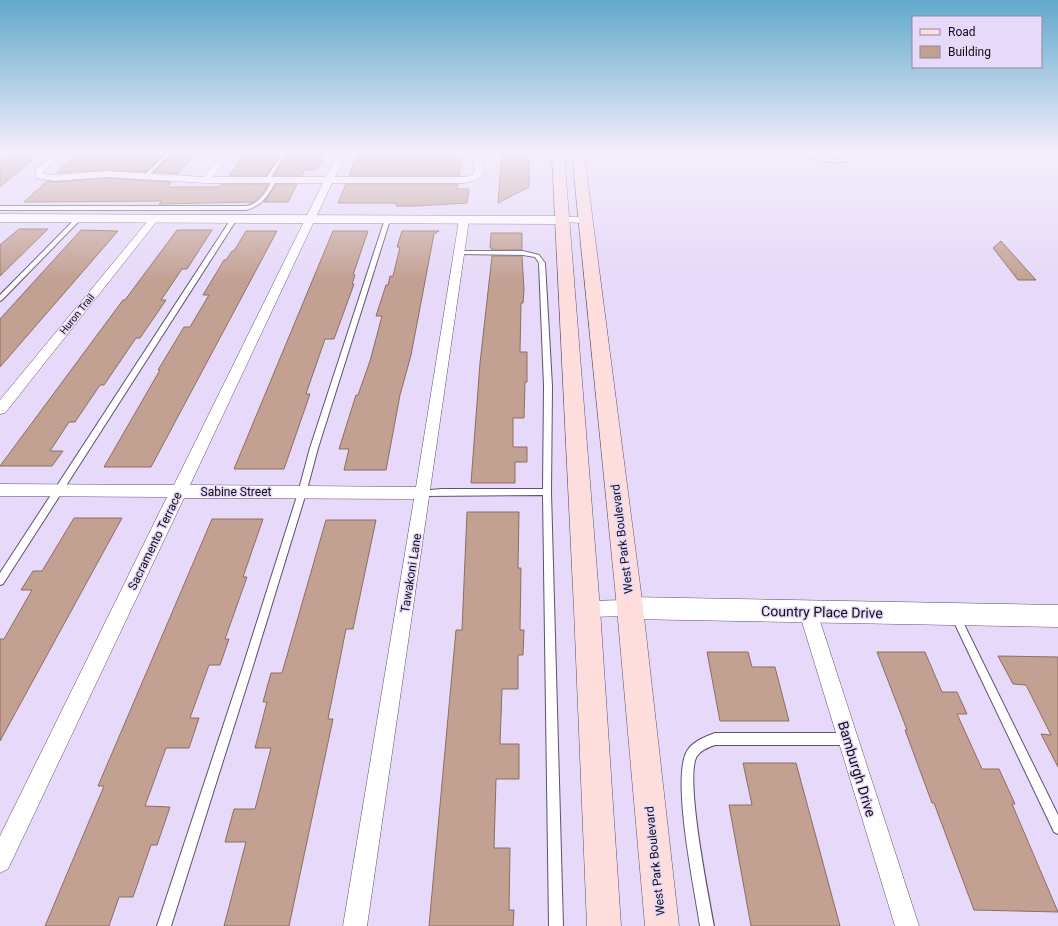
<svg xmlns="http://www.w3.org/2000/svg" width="1058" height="926" font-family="Roboto,sans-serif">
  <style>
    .building { fill: #c2a092; stroke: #8e6e61 }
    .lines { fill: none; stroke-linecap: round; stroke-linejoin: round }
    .service-casing { stroke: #5d526d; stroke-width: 2 }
    .minor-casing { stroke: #5d526d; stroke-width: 1 }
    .tertiary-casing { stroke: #5d526d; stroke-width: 1 }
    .secondary-casing { stroke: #5d526d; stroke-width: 1 }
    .service { fill: #fff; fill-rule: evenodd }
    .minor { fill: #fff; fill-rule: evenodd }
    .tertiary { fill: #fff; fill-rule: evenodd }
    .secondary { fill: #fedddd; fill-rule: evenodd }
    .labels { text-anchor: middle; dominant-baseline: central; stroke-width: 3; stroke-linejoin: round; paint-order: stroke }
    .far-street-label { font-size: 10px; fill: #110d17; stroke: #e6d9f9 }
    .street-label { font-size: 12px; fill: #110d17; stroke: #e6d9f9 }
    .near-street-label { font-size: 14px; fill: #110d17; stroke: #e6d9f9 }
  </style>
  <rect width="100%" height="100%" fill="#e6d9f9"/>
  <path class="building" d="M 10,153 L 41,153 L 0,187 L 0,161 Z
    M 246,153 L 280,153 L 266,176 L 229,176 Z
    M 287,153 L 326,153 L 316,170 L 304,170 L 302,176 L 274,176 Z
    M 502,153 L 526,153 L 526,160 L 529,160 L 529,187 L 498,203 Z
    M 121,154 L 164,154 L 145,172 L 107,170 L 56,173 L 74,157 Z
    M 172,154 L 195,154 L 178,174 L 154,172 Z
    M 357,156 L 397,157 L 462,157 L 459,176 L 349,176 Z
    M 107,178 L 171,182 L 167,187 L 219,187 L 223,184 L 268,184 L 261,195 L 253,202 L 159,204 L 162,201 L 24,202 L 47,181 L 55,182 Z
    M 276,184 L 297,184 L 288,202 L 264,202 Z
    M 346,184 L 458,184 L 457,189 L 469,189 L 467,203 L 416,206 L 396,206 L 396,203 L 338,203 Z
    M 19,229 L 48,229 L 0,276 L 0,245 Z
    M 81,230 L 118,231 L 0,367 L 0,319 Z
    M 177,230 L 212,230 L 187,269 L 182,269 L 161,300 L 166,300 L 140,338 L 136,338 L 104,385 L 100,385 L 75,422 L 69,422 L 50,451 L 63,451 L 52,466 L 0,466 L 123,300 L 125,300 Z
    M 246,231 L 277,231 L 151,467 L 104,467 L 160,370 L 158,370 L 184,327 L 190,327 L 209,295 L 203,295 L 224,260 L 226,260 L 232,251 L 234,251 Z
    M 333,231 L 368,231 L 353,275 L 355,275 L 352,284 L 354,284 L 334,339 L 325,339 L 306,394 L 310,394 L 284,469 L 234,469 Z
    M 402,231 L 439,231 L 434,234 L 411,355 L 400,395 L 386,470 L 344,470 L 349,449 L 339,449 L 356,395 L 358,395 L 370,361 L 382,316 L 376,316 L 386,285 L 388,285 L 390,276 L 393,276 L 400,247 L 397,247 Z
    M 491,233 L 522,233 L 522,250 L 492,250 L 492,248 L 490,248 Z
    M 1001,241 L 1036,280 L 1018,280 L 993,248 Z
    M 492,256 L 522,256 L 524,290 L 523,303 L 521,303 L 520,352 L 527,352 L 527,382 L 525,382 L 524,418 L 513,418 L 513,447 L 527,447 L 527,462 L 515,462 L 515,483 L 471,483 L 480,363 Z
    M 467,512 L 519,512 L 518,568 L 521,568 L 520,630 L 524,630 L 523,655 L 518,655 L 518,689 L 502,689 L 500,744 L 519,744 L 519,779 L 496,779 L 494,848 L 510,848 L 509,910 L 514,910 L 513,926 L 429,926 L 456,630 L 462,630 Z
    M 74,518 L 122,518 L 0,741 L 0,639 L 4,639 L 32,590 L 21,590 L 33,571 L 42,571 Z
    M 212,519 L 263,519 L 243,577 L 247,577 L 225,639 L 229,639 L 220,665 L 209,665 L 190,718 L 199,718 L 189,748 L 166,748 L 145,806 L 170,807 L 157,845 L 151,845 L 133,897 L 119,897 L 109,926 L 45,926 L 104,786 L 98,786 Z
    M 326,520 L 376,520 L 353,629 L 346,629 L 328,719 L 333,719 L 289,926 L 224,926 L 246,842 L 225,842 L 234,809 L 255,809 L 271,748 L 255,748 L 267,702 L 263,702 L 271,673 L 282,673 Z
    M 707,652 L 748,652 L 752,667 L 775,667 L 789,721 L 720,721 Z
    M 877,652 L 925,652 L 942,692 L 957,692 L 967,714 L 957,714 L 982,769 L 999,769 L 1015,804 L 1012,804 L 1058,912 L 974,910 L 934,803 L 932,803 L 905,730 L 907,730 Z
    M 998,656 L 1058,657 L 1058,767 L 1041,734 L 1051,735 L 1026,685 L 1013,684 Z
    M 743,763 L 796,763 L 840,926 L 751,926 L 729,805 L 752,805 Z"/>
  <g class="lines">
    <g class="service-casing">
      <path id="service" d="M 0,153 L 4,153 L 0,155 Z
        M 167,153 L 171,153 L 148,177 L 144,177 L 144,175 Z
        M 282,153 L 286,153 L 269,181 L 265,181 L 265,180 Z
        M 793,153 C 813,153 833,165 852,156 L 851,153 L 855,153 L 856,157 C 839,169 814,158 795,154 Z
        M 273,179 L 277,180 C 268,195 264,205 246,210 L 0,210 L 0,206 L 246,206 C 261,203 266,191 273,179 Z
        M 234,217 L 237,219 L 3,584 L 0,585 L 0,573 L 231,219 Z
        M 76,218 L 81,219 L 2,300 L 0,301 L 0,295 Z
        M 385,219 L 390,220 L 318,448 L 306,493 L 252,669 L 171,926 L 157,926 L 242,669 L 298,493 L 310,448 Z
        M 459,251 L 523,251 L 539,255 L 545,263 L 552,386 L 551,492 L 563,926 L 549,926 L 543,495 L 423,496 L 420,495 L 419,493 L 420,491 L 441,489 L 543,489 L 544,386 L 539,263 L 535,257 L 523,255 L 457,254 L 457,252 Z
        M 955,610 L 958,612 L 1058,815 L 1058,834 L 1054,832 L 952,618 L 950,615 L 952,612 Z
        M 715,733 L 848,733 L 852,735 L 854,739 L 852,743 L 848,745 L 715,745 C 709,747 701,750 697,756 C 684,776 709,897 714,926 L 700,926 C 695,891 671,779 687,751 C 693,741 705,737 715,733 Z"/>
    </g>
    <g class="minor-casing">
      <path id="minor" d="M 54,153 L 63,153 L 43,172 L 43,174 L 55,175 L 107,171 L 204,177 L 223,153 L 231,153 L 213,177 L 326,177 L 338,153 L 346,153 L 335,177 L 464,177 L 472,175 L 475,172 L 472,153 L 480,153 L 484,172 L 478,179 L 464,183 L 332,183 L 190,485 L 416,487 L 459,220 L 461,218 L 467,218 L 469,220 L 367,926 L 343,926 L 414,499 L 184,498 L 8,869 L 0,873 L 0,836 L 167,497 L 0,496 L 0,484 L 174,485 L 323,183 L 206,183 L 107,177 L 55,181 L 36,178 L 36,169 Z
        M 154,216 L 159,219 L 157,221 L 5,413 L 0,414 L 0,400 L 151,217 Z
        M 561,217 L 585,217 L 590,220 L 585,223 L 558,222 L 556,220 L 558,218 Z
        M 630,600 L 636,602 L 639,608 L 636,614 L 630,616 L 587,617 L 581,615 L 578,609 L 581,603 L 587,601 Z
        M 808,603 L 814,606 L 817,612 L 919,926 L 895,926 L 799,612 L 802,606 Z"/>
    </g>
    <g class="tertiary-casing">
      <path id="tertiary" d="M 0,214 L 561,216 L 567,220 L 561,224 L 0,222 Z
        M 630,597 L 1058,605 L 1058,627 L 630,619 L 622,616 L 619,608 L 622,600 Z"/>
    </g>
    <g class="secondary-casing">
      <path id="secondary" d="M 552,153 L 564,153 L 600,609 L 621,926 L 587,926 L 574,609 Z
        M 572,153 L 584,153 L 643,608 L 679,926 L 645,926 L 617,608 Z"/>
    </g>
    <use href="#service" class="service"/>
    <use href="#minor" class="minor"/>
    <use href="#tertiary" class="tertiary"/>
    <use href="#secondary" class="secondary"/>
  </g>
  <linearGradient id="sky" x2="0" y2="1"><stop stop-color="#61a9cb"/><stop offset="0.54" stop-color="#f4eefc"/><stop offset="1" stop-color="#f4eefc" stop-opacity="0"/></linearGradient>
  <rect width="1058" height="282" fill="url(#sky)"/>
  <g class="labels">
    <g class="far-street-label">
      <text transform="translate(77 314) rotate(-51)">Huron Trail</text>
    </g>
    <g class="street-label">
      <text x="236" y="492">Sabine Street</text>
      <text transform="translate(622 539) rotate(-97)">West Park Boulevard</text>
      <text transform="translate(155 541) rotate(-64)">Sacramento Terrace</text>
      <text transform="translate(411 573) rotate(-81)">Tawakoni Lane</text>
      <text transform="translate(655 861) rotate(-96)">West Park Boulevard</text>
    </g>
    <g class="near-street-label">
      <text transform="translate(822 612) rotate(1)">Country Place Drive</text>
      <text transform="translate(857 769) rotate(73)">Bamburgh Drive</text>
    </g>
  </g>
  <rect x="912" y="16" width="130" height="52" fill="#e6d9f9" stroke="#91879f"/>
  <rect x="920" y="29" width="20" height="6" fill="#fedddd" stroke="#91879f"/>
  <text x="948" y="36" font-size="12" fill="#110d17">Road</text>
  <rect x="920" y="46" width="20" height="12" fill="#c2a092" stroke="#91879f"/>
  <text x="948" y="56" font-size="12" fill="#110d17">Building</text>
</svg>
